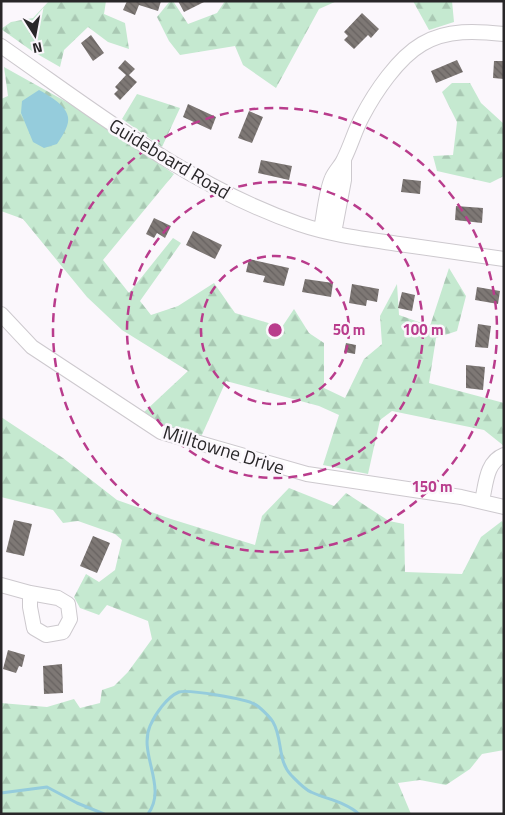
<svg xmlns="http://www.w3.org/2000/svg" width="505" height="815" font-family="'Titillium Web',sans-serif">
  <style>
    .forest { fill: url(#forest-firs) }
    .water { fill: #95ccdc }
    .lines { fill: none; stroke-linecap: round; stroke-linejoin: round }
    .stream { stroke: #95ccdc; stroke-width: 3 }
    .building { fill: url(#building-back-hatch) }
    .minor-casing { stroke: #cdc9ce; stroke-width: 16 }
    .minor { stroke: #fff; stroke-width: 14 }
    .ring { fill: none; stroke: #b93c8c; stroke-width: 2.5; stroke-dasharray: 9 6 }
    .labels { text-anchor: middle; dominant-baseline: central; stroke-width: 5; stroke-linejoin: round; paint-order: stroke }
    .street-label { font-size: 19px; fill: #292729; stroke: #fbf7fc }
    .centre { fill: #b93c8c; stroke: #fbf7fc; stroke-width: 2.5 }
    .ring-label { font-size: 15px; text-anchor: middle; font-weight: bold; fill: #b93c8c; stroke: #fbf7fc; stroke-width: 5; stroke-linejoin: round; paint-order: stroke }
  </style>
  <defs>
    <pattern id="forest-firs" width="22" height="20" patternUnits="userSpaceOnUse" patternTransform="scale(1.25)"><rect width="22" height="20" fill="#c5e9d0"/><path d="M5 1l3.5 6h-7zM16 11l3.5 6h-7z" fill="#a9c8b3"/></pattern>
    <pattern id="building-back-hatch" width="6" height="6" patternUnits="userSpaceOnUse" patternTransform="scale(1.25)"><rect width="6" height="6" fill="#7e7875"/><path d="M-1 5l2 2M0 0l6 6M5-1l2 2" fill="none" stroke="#676260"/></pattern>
  </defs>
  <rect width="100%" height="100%" fill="#fbf7fc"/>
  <path class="forest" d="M 49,1 L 106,1 L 104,14 L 125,23 L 129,49 L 108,42 L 88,27 L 64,50 L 60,67 L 32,51 L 1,29 L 11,22 L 33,18 Z
    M 170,1 L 173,1 L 188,24 L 217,13 L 225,1 L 337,1 L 319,9 L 276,88 L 243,65 L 235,46 L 180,55 L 169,41 L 157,17 Z
    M 413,1 L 452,1 L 454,22 L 429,30 Z
    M 4,67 L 81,110 L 174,174 L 103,260 L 129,293 L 173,238 L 181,243 L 140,301 L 151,315 L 178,306 L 214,283 L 235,313 L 282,327 L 294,309 L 309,333 L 324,343 L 324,388 L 345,398 L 364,359 L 382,344 L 380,316 L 397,284 L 399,315 L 430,326 L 449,268 L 466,296 L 457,331 L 436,338 L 429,383 L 504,403 L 504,446 L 484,430 L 392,411 L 380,420 L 368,474 L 323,465 L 339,415 L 319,406 L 226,381 L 201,437 L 165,428 L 142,414 L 188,371 L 122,330 L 87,297 L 23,219 L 1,211 L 1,99 L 8,96 Z
    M 452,83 L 470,83 L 481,103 L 504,124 L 504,176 L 490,183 L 437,171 L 433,156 L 453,155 L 457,122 L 442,92 Z
    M 137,94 L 180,108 L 162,147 L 122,119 Z
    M 1,417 L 63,458 L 117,500 L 171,519 L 255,545 L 262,516 L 289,488 L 334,506 L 346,493 L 389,521 L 404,524 L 405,572 L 462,574 L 481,537 L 502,521 L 504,525 L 504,750 L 482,754 L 470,769 L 446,785 L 420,780 L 398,783 L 411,814 L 1,814 L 1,703 L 47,707 L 74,699 L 80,708 L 100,703 L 102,690 L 114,686 L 128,672 L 152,639 L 148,621 L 107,605 L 99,615 L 80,608 L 74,597 L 86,574 L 99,582 L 115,570 L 122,540 L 115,534 L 78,521 L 63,523 L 53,510 L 1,497 Z"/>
  <path class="water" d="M 39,90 C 51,97 74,109 67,126 C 65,132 61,138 57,144 L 44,148 L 33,142 L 21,113 L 22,101 Z"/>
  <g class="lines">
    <path class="stream" d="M 1,793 L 47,787 L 77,803 L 104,814
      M 148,814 C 168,787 138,754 150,726 C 155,714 167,697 179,692 C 188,689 246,699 254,704 C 259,706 270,717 273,722 C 283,739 277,760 291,775 C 296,780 304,789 311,792 C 326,799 346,802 359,814"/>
  </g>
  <path class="building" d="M 127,1 L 161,1 L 158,11 L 139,5 L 135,15 L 123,10 Z
    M 178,1 L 206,1 L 184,12 Z
    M 362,13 L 379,29 L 371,38 L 368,35 L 354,49 L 344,40 L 348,36 L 344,32 Z
    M 91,35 L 104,53 L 93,61 L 81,43 Z
    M 125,60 L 135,69 L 129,75 L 137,82 L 120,100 L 114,94 L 118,90 L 115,87 L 126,75 L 118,68 Z
    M 457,60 L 463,72 L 436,83 L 431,71 Z
    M 494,61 L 504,61 L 504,79 L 493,78 Z
    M 188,104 L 216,117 L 211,130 L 183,117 Z
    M 249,111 L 263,117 L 252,143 L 238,138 Z
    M 261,160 L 292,166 L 289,180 L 258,173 Z
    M 403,179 L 421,181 L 420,194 L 401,192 Z
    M 456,206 L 483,208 L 482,223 L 455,220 Z
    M 154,218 L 171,226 L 165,238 L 157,233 L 154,238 L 146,234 Z
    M 193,231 L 222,245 L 215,259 L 186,245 Z
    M 249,259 L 289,268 L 284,286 L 263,282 L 265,276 L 246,272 Z
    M 305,279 L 333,283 L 331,297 L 302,292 Z
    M 352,284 L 379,289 L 377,302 L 367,300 L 366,306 L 349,303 Z
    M 477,287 L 500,291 L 498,304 L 475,300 Z
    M 402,292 L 415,295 L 412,311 L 398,308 Z
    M 478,324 L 491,326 L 488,348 L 475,347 Z
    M 346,343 L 356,345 L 355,354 L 344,352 Z
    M 466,365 L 485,367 L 483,390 L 466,388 Z
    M 14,520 L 32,524 L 24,556 L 6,552 Z
    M 93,536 L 110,543 L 97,573 L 80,566 Z
    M 8,650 L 25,655 L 22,667 L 19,666 L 16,673 L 3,669 Z
    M 62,664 L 63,693 L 44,694 L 43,666 Z"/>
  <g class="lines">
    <g class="minor-casing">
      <path id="minor" d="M 1,46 C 96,112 189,186 299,224 C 331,235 365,239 399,244 C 434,249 469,254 504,259
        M 321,230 C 324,215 326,191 332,178 C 335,171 341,166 344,159 C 351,145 355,130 362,117 C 375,92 398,58 422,44 C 447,29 477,31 504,34
        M 334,233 L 344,180 L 344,161
        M 1,314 L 32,347 L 161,432 L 307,474 L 461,497 L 504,507
        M 482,501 C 486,484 486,462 504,455
        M 1,585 L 30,593 L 58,598 L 68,604 L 70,619 L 63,632 L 46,635 L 34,628 L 30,607 L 30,593"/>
    </g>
    <use href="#minor" class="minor"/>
  </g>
  <g class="ring">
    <circle cx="275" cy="330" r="74"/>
    <circle cx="275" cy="330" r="148"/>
    <circle cx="275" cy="330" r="222"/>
  </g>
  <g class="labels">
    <g class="street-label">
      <text transform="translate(170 158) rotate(31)">Guideboard Road</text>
      <text transform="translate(224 449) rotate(17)">Milltowne Drive</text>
    </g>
  </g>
  <circle cx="275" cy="330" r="8" class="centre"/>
  <g class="ring-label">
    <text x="349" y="335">50 m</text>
    <text x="423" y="335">100 m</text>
    <text x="432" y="492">150 m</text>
  </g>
  <rect width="505" height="815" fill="none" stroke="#292729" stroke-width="5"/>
  <g transform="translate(35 35) rotate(169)" stroke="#fbf7fc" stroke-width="4" paint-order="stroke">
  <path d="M0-4L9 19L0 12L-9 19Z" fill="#292729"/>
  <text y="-8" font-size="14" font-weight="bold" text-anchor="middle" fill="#292729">N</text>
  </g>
</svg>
